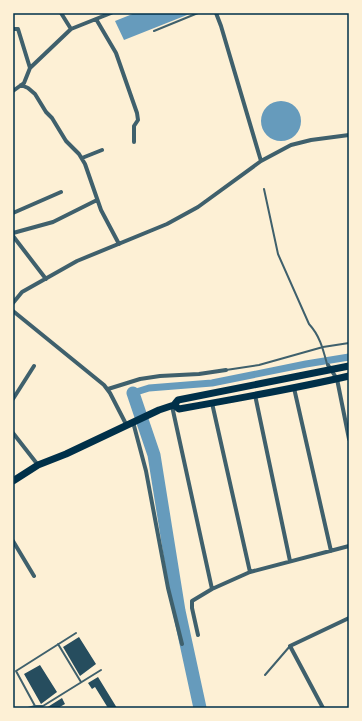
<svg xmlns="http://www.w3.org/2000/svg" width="362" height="721" font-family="Overpass,sans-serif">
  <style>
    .water { fill: #669bbc }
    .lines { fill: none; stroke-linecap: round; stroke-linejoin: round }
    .canal { stroke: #669bbc; stroke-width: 7 }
    .river { stroke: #669bbc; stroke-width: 13 }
    .building { fill: #264d5e }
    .service { stroke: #3f606c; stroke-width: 2 }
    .minor { stroke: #3f606c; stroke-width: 4 }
    .primary { stroke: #003049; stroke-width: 7 }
    .neatline { fill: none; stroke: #003049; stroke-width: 1.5 }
  </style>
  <rect width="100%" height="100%" fill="#fdf0d5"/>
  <path class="water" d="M 135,13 L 192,13 L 124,40 L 115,21 Z
    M261 121a20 20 0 1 1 40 0a20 20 0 1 1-40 0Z"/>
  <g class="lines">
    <path class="canal" d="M 133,393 L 149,388 L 212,383 L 306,364 L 349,357"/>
    <path class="river" d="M 133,393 L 154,455 L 179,611 L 200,708"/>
  </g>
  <path class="building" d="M 79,637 L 96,664 L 80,676 L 63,647 Z
    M 40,665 L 57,692 L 41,704 L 24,674 Z
    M 98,677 L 117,708 L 108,708 L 95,687 L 92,689 L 88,683 Z
    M 62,698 L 65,704 L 58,708 L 46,708 Z"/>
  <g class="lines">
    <path class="service" d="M 154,31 L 198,13
      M 264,189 L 278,254 L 309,324 C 320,336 323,349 327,364
      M 226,370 L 259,365 L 323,347 L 349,343
      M 58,644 L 81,682
      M 265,675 L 290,646
      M 35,706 L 16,671 L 76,633
      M 28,708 L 35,706 L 43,706 L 101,670"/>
    <path class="minor" d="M 61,13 L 71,29
      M 216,13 L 221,26 L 261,161
      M 96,19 L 116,53 L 137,113 L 138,120 L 134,126 L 134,142
      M 13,29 L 18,29 L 30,68
      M 21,85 L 28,88 L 35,94 L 46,112 L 52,118 L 66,141 L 79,154 L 85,164 L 101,210 L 119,244
      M 13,91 L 24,83 L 30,68 L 71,29 L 111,13
      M 82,158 L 102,150
      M 13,213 L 61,192
      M 13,233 L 53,222 L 97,200
      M 13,236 L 46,279
      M 13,303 L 22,292 L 77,261 L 167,224 L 198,207 L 261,161 L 291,145 L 311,140 L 349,135
      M 13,311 L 104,385 L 110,393 L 127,426
      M 328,365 L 337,379 L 349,439
      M 294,388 L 331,551
      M 108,389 L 140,379 L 160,376 L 199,374 L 226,370
      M 255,395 L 290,561
      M 13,399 L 34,366
      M 212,403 L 250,572
      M 172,406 L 212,589 L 192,601 L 192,608 L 198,635
      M 133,422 L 146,471 L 168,588 L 182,644
      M 13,433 L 38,465
      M 13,541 L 34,576
      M 212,589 L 250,572 L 349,546
      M 323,708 L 290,646 L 349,618"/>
    <path class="primary" d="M 174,405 L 179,409 C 236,399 293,389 349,376
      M 13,481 L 38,465 L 66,454 L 159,410 L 174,405 L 178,400 L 349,366"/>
  </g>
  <rect width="362" height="721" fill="none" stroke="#fdf0d5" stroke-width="28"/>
  <rect x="14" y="14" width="334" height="693" class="neatline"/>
</svg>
